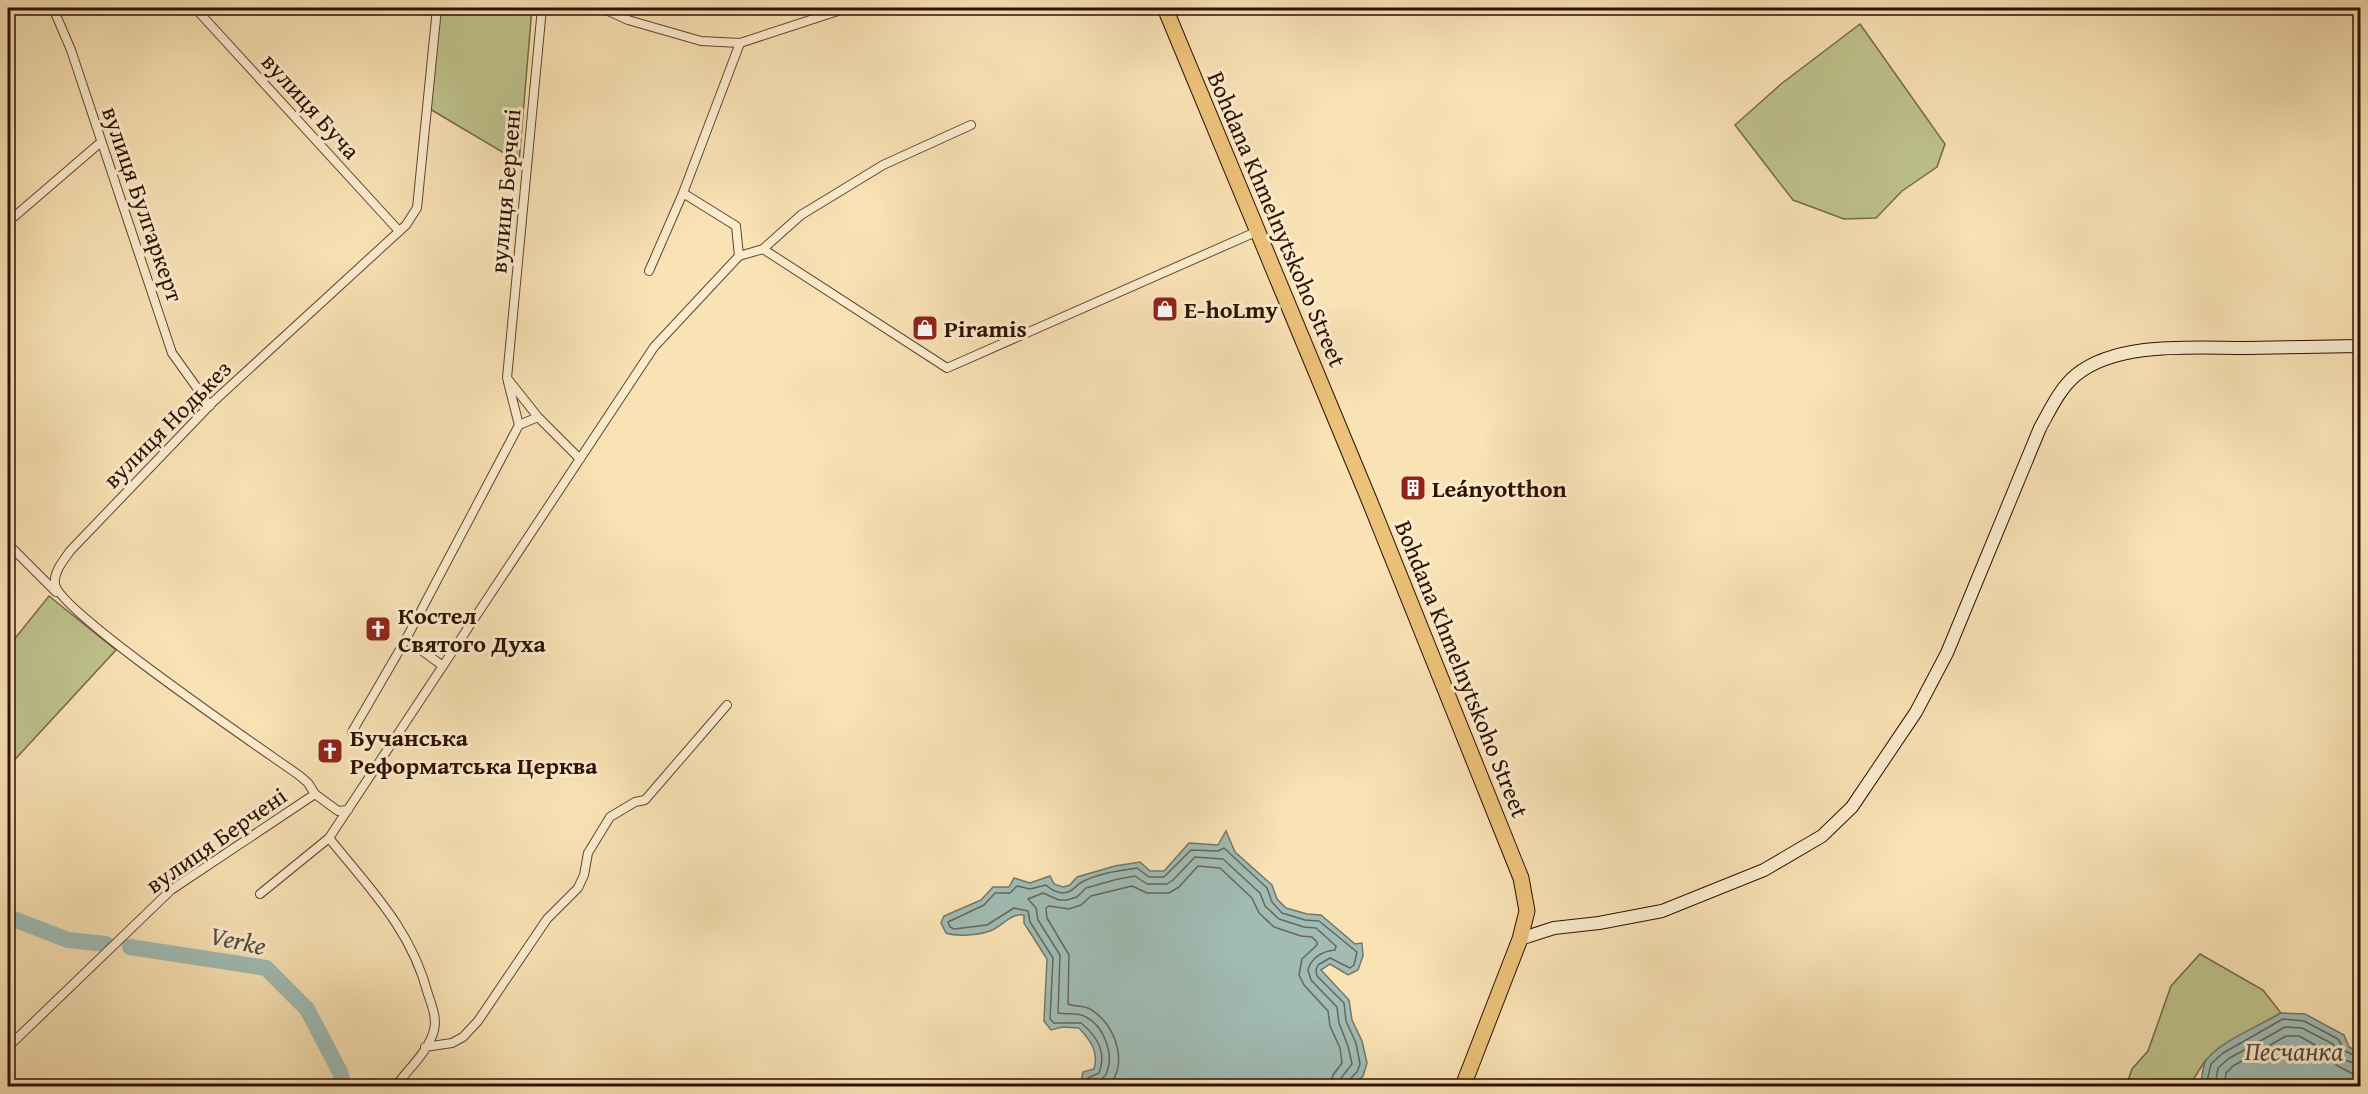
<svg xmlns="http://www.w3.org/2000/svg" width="2368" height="1094" font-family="'Gentium Book Plus',serif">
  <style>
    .green { fill: #bfc38c; stroke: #766a46; stroke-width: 1.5 }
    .water { fill: #a0bcb5; stroke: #72776d; stroke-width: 1.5 }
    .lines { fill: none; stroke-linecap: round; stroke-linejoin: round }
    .shore { stroke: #67665a; stroke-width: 1.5 }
    .river { stroke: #a0bcb5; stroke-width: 16 }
    .street-casing { stroke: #61442d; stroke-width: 10 }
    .secondary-casing { stroke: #2e1000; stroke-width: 14 }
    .highway-casing { stroke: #2e1000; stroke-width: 17 }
    .street { stroke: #fbecce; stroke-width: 8 }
    .secondary { stroke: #fbecce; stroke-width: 12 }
    .highway { stroke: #ecc17a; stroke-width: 15 }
    .labels { text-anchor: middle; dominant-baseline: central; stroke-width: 6; stroke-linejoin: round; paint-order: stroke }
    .street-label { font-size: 24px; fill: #2e1000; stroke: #fbecce }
    .poi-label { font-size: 24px; font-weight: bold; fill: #2e1000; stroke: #fbecce; text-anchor: start }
    .water-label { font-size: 26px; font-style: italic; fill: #564c3f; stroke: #fbecce }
  </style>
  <rect width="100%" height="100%" fill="#f9e2b4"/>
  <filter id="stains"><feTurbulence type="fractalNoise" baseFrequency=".00333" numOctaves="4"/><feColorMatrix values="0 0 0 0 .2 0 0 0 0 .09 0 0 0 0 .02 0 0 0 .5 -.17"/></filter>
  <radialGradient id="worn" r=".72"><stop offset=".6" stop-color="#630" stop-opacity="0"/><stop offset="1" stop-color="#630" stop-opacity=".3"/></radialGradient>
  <path class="green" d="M 440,8 L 532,8 L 519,162 L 430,109 Z
    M 1860,24 L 1945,144 L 1937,167 L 1902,191 L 1876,218 L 1844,219 L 1793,200 L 1735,125 L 1781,84 Z
    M 49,596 L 116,650 L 8,767 L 8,647 Z
    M 2200,954 L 2263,990 L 2281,1013 L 2235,1039 L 2205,1061 L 2189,1086 L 2126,1086 L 2132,1069 L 2148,1051 L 2171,986 Z"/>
  <path class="water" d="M 1226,831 L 1235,852 L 1272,885 L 1277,899 L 1286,908 L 1307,914 L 1321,915 L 1355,944 L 1362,943 L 1363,956 L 1358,970 L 1348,975 L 1330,964 L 1321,970 L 1349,1000 L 1352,1020 L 1362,1041 L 1367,1063 L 1363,1076 L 1352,1086 L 1080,1086 L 1083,1072 L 1094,1069 C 1099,1052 1091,1041 1079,1028 L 1062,1027 L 1051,1030 L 1044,1021 L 1047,959 L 1024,923 L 1024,915 C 1010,913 1003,926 990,931 C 978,935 958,937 946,933 L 941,923 L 944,916 L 981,900 L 993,887 L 1009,887 L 1014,878 L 1030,883 L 1050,876 L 1054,884 L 1063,887 L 1070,885 L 1077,877 L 1115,866 L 1140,862 L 1150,871 L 1164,871 L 1189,843 L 1218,845 Z
    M 2281,1013 L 2305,1014 L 2344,1035 L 2349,1047 L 2360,1053 L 2360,1086 L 2199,1086 C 2204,1078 2201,1066 2207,1059 C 2223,1040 2259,1026 2281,1013 Z"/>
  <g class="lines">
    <path class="shore" d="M 1086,1086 L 1088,1078 L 1099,1073 C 1107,1053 1097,1036 1081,1023 L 1054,1023 L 1050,1019 L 1053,958 L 1030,922 L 1028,911 L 1014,908 L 987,925 L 954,929 L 950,927 L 948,922 L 984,905 L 995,893 L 1010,893 L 1017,886 L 1030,889 L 1046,885 C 1050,889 1056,892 1062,893 C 1072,893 1075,886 1082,882 C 1098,873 1120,871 1137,868 L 1149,877 L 1164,877 L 1191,850 L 1218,851 L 1224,848 L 1267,888 L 1272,902 L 1282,913 L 1305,920 L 1319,921 L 1357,952 L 1354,965 L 1350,968 L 1330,958 L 1318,965 L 1316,970 L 1317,976 L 1344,1003 L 1346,1021 L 1356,1043 L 1360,1064 L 1357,1072 L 1348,1081 L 1347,1086
      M 1094,1086 C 1097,1081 1103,1080 1106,1074 C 1115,1055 1104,1026 1086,1017 C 1078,1012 1066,1015 1058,1013 L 1060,955 L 1038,920 L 1036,908 L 1028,899 L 1043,893 L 1059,900 L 1067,900 L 1077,897 L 1086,888 L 1118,879 L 1135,876 L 1147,884 L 1167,884 L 1173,880 L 1195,857 L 1223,859 L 1260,893 L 1265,906 L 1279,919 L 1304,927 L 1316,928 L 1336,946 L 1335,950 C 1322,951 1311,958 1308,970 L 1311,980 L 1337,1007 L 1339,1023 L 1348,1046 L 1352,1064 L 1341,1078 L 1340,1086
      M 1108,1086 C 1130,1065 1115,1023 1090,1009 C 1083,1005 1075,1007 1068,1004 L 1069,955 L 1047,918 L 1046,908 L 1049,906 L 1069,909 L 1081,905 L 1091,896 L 1132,886 L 1147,893 L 1169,893 L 1179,887 L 1198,866 L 1220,868 L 1252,898 L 1259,913 L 1274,927 L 1301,936 L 1312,937 L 1317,942 L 1317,945 L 1302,959 L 1299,975 L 1304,985 L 1328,1011 L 1330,1026 L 1340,1048 L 1342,1063 L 1333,1075 L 1330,1086
      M 2206,1086 L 2211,1064 L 2223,1053 L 2283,1019 L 2304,1021 L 2338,1039 L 2345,1051 L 2360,1058
      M 2215,1086 L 2218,1068 L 2228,1059 L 2285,1027 L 2302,1028 L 2333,1044 L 2342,1059 L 2360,1065
      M 2224,1086 L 2226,1073 L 2233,1066 L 2286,1036 L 2299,1036 L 2326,1051 L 2331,1060 L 2338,1066 L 2351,1073 L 2360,1075"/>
    <path class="river" d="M 8,917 L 68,940 L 106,944
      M 130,947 L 266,968 L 307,1009 L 340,1072 L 344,1086"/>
    <g class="street-casing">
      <path id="street" d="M 53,8 L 71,50 L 172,353 L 210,406
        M 195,8 L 399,231
        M 542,8 L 507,378 L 538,417 L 580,459
        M 602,8 L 628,20 L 701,41 L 740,43 L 847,8
        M 8,222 L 101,142
        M 763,249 L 801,215 L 883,165 L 971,125
        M 739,256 L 763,249 L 947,368 L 1258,231
        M 649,271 L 683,193
        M 508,382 L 519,425
        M 8,544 L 56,592
        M 443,666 L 406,639 L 519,425 L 538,417
        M 352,732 L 406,639
        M 315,794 L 308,783 L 300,776 C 265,751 59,612 55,584 C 53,572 64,560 70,551 L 213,402 L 406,225 L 417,208 L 437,8
        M 329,838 C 370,889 411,929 428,994 C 432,1006 437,1018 434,1030 C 429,1051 408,1069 396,1086
        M 260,894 L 329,838 L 654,347 L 739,256 L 736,226 L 683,193 L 740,43
        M 8,1047 L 171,890 L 315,794 L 338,811 L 348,810
        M 425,1047 L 452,1043 L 463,1037 L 478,1021 L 547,919 L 578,888 L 584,875 L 588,853 L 610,817 L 635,802 L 645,800 L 727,705"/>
    </g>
    <g class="secondary-casing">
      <path id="secondary" d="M 1520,939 L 1554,928 L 1599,923 L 1662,911 L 1764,870 L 1822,836 L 1852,807 L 1916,712 L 1947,653 L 2040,428 C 2050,410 2060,388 2076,375 C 2118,341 2194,348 2246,348 C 2284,347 2322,347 2360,346"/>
    </g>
    <g class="highway-casing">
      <path id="highway" d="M 1165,8 L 1370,502 L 1521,878 L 1527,911 L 1520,939 L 1463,1086"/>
    </g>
    <use href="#street" class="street"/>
    <use href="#secondary" class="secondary"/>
    <use href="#highway" class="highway"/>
  </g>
  <defs>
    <g id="shop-square" transform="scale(1.35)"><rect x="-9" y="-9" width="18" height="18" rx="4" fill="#8f2418" stroke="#fbecce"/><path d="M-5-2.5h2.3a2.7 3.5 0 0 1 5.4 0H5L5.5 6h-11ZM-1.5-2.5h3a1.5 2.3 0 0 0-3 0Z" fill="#fff"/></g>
    <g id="building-square" transform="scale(1.35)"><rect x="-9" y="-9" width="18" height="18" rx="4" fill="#8f2418" stroke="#fbecce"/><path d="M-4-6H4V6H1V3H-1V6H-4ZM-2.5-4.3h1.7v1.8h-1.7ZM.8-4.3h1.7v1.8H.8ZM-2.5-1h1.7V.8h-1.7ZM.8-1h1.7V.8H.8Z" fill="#fff"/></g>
    <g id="church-square" transform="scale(1.35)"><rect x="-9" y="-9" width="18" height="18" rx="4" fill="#8f2418" stroke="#fbecce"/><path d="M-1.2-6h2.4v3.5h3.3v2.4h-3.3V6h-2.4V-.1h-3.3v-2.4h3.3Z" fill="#fff"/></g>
  </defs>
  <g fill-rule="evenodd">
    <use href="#shop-square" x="1165" y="309"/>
    <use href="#shop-square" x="925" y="328"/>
    <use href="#building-square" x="1413" y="488"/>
    <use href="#church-square" x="378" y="629"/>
    <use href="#church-square" x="330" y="751"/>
  </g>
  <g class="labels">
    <g class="street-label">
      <text transform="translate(311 106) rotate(48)">вулиця Буча</text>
      <text transform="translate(505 191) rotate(-85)">вулиця Берчені</text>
      <text transform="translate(143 204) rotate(71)">вулиця Булгаркерт</text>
      <text transform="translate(1277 219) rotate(67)">Bohdana Khmelnytskoho Street</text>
      <text transform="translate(167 424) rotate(-45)">вулиця Нодькез</text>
      <text transform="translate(1462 669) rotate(68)">Bohdana Khmelnytskoho Street</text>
      <text transform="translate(216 840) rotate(-35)">вулиця Берчені</text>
    </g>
    <g class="poi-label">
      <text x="1184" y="309">E-hoLmy</text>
      <text x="944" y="328">Piramis</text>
      <text x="1432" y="488">Leányotthon</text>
      <text x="398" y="615">Костел<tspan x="398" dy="28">Святого Духа</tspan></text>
      <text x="350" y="737">Бучанська<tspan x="350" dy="28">Реформатська Церква</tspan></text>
    </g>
    <g class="water-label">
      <text transform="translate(238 940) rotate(12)">Verke</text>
      <text x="2294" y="1050">Песчанка</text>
    </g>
  </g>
  <rect width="2368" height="1094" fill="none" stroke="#f9e2b4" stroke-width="30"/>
  <rect x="9" y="9" width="2350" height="1076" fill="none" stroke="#2e1000" stroke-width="3"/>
  <rect x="15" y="15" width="2338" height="1064" fill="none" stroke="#2e1000" stroke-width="1.5"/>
  <rect width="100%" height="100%" filter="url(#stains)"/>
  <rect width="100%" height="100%" fill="url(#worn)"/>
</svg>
